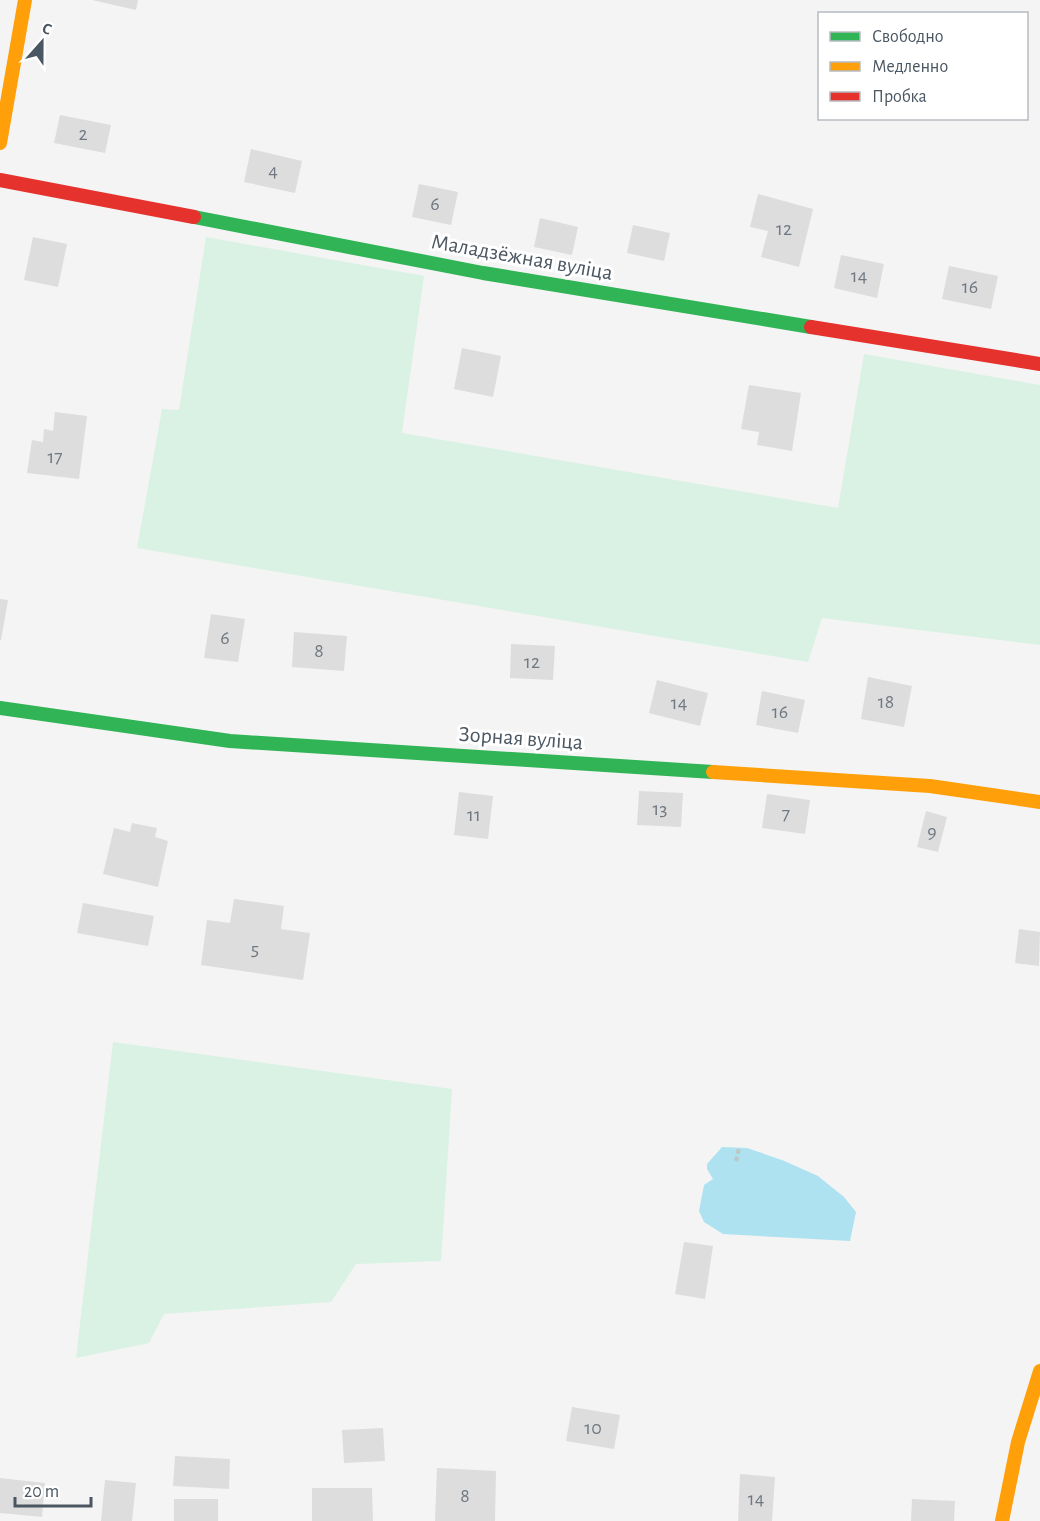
<svg xmlns="http://www.w3.org/2000/svg" width="1040" height="1521" font-family="'Alegreya Sans',sans-serif">
  <style>
    .green { fill: #d9f2e3 }
    .water { fill: #aee2f0 }
    .building { fill: #ddddde }
    .lines { fill: none; stroke-linecap: round; stroke-linejoin: round }
    .path { stroke: #bcc7c4; stroke-width: 4; stroke-dasharray: 4.5 3; stroke-linecap: butt }
    .fast { stroke: #30b455; stroke-width: 14 }
    .slow { stroke: #ff9f0a; stroke-width: 14 }
    .jam { stroke: #e5322d; stroke-width: 14 }
    .labels { text-anchor: middle; dominant-baseline: central; stroke-width: 6; stroke-linejoin: round; paint-order: stroke }
    .number-label { font-size: 20px; fill: #707881 }
    .street-label { font-size: 22px; fill: #4a5661; stroke: #fff }
  </style>
  <rect width="100%" height="100%" fill="#f4f4f4"/>
  <path class="green" d="M 206,237 L 424,276 L 402,433 L 838,508 L 864,354 L 1040,385 L 1040,645 L 822,618 L 808,662 L 137,548 L 162,409 L 179,410 Z
    M 113,1042 L 452,1089 L 441,1261 L 356,1264 L 331,1302 L 164,1314 L 149,1343 L 76,1358 Z"/>
  <path class="water" d="M 722,1147 L 747,1148 L 782,1160 L 818,1176 L 844,1197 L 856,1212 L 850,1241 L 723,1234 L 704,1222 L 699,1211 L 704,1185 L 713,1179 L 707,1169 L 707,1164 Z"/>
  <path class="building" d="M 92,0 L 138,0 L 136,10 Z
    M 60,115 L 111,125 L 105,153 L 54,143 Z
    M 251,149 L 302,161 L 295,193 L 244,182 Z
    M 419,184 L 458,192 L 451,225 L 412,217 Z
    M 758,194 L 813,209 L 799,267 L 761,257 L 768,231 L 750,227 Z
    M 540,218 L 578,227 L 572,255 L 534,247 Z
    M 633,225 L 670,233 L 664,261 L 627,253 Z
    M 33,237 L 67,244 L 58,287 L 24,280 Z
    M 841,255 L 884,264 L 877,298 L 834,288 Z
    M 949,266 L 998,276 L 991,309 L 942,299 Z
    M 462,348 L 501,356 L 493,397 L 454,389 Z
    M 749,385 L 801,393 L 792,451 L 757,445 L 759,432 L 741,429 Z
    M 55,412 L 87,416 L 79,479 L 27,473 L 32,440 L 43,442 L 44,429 L 53,431 Z
    M 0,599 L 8,600 L 1,640 L 0,640 Z
    M 211,614 L 245,619 L 238,662 L 204,658 Z
    M 294,632 L 347,636 L 344,671 L 292,667 Z
    M 511,644 L 555,646 L 553,680 L 510,678 Z
    M 868,677 L 912,686 L 904,727 L 861,719 Z
    M 657,680 L 708,693 L 700,726 L 649,713 Z
    M 762,691 L 805,700 L 798,733 L 756,725 Z
    M 639,791 L 683,793 L 681,827 L 637,825 Z
    M 459,792 L 493,796 L 488,839 L 454,835 Z
    M 767,794 L 810,800 L 805,834 L 762,828 Z
    M 926,811 L 947,817 L 938,852 L 917,847 Z
    M 132,823 L 157,828 L 155,837 L 168,841 L 158,887 L 103,874 L 114,828 L 130,832 Z
    M 234,899 L 284,906 L 281,929 L 310,933 L 303,980 L 201,965 L 207,920 L 230,923 Z
    M 83,903 L 154,916 L 148,946 L 77,933 Z
    M 1019,929 L 1040,932 L 1039,966 L 1015,963 Z
    M 684,1242 L 713,1246 L 705,1299 L 675,1294 Z
    M 572,1407 L 620,1415 L 614,1449 L 566,1441 Z
    M 383,1428 L 385,1461 L 344,1463 L 342,1430 Z
    M 175,1456 L 230,1459 L 229,1489 L 173,1486 Z
    M 437,1468 L 496,1471 L 495,1521 L 435,1521 Z
    M 740,1474 L 775,1477 L 772,1521 L 738,1521 Z
    M 0,1478 L 45,1483 L 42,1517 L 0,1513 Z
    M 105,1480 L 136,1483 L 132,1521 L 101,1521 Z
    M 312,1488 L 372,1488 L 373,1521 L 312,1521 Z
    M 174,1499 L 218,1499 L 218,1521 L 174,1521 Z
    M 912,1499 L 955,1501 L 954,1521 L 911,1521 Z"/>
  <g class="lines">
    <path class="path" d="M 736,1161 L 739,1148"/>
    <path class="fast" d="M 194,217 L 483,273 L 811,327
      M 0,708 L 230,741 L 713,772"/>
    <path class="slow" d="M 0,143 L 25,0
      M 713,772 L 930,786 L 1040,802
      M 1002,1521 L 1018,1442 L 1040,1371"/>
    <path class="jam" d="M 0,180 L 194,217
      M 811,327 L 1040,364"/>
  </g>
  <g class="labels">
    <g class="number-label">
      <text x="83" y="134">2</text>
      <text x="273" y="171">4</text>
      <text x="435" y="204">6</text>
      <text x="784" y="229">12</text>
      <text x="859" y="276">14</text>
      <text x="970" y="287">16</text>
      <text x="55" y="457">17</text>
      <text x="225" y="638">6</text>
      <text x="319" y="651">8</text>
      <text x="532" y="662">12</text>
      <text x="886" y="702">18</text>
      <text x="679" y="703">14</text>
      <text x="780" y="712">16</text>
      <text x="660" y="809">13</text>
      <text x="786" y="814">7</text>
      <text x="474" y="815">11</text>
      <text x="932" y="832">9</text>
      <text x="255" y="949">5</text>
      <text x="593" y="1428">10</text>
      <text x="465" y="1496">8</text>
      <text x="756" y="1499">14</text>
    </g>
    <g class="street-label">
      <text transform="translate(522 257) rotate(10)">Маладзёжная вуліца</text>
      <text transform="translate(521 738) rotate(4)">Зорная вуліца</text>
    </g>
  </g>
  <rect x="818" y="12" width="210" height="108" fill="#ffffff" stroke="#b7bbc0" stroke-width="1.5"/>
  <rect x="830" y="32" width="30" height="9" fill="#30b455" stroke="#b7bbc0" stroke-width="1.5"/>
  <text x="872" y="42" font-size="18" fill="#4a5661">Свободно</text>
  <rect x="830" y="62" width="30" height="9" fill="#ff9f0a" stroke="#b7bbc0" stroke-width="1.5"/>
  <text x="872" y="72" font-size="18" fill="#4a5661">Медленно</text>
  <rect x="830" y="92" width="30" height="9" fill="#e5322d" stroke="#b7bbc0" stroke-width="1.5"/>
  <text x="872" y="102" font-size="18" fill="#4a5661">Пробка</text>
  <g transform="translate(42 42) rotate(21)" stroke="#ffffff" stroke-width="4.5" paint-order="stroke">
  <path d="M0-4.5L10 22L0 15L-10 22Z" fill="#4a5661"/>
  <text y="-9" font-size="16" font-weight="bold" text-anchor="middle" fill="#4a5661">С</text>
  </g>
  <path d="M15 1497v9h76v-9" fill="none" stroke="#4a5661" stroke-width="3"/>
  <text x="24" y="1497" font-size="18" fill="#4a5661" stroke="#ffffff" stroke-width="4.5" paint-order="stroke">20 m</text>
</svg>
